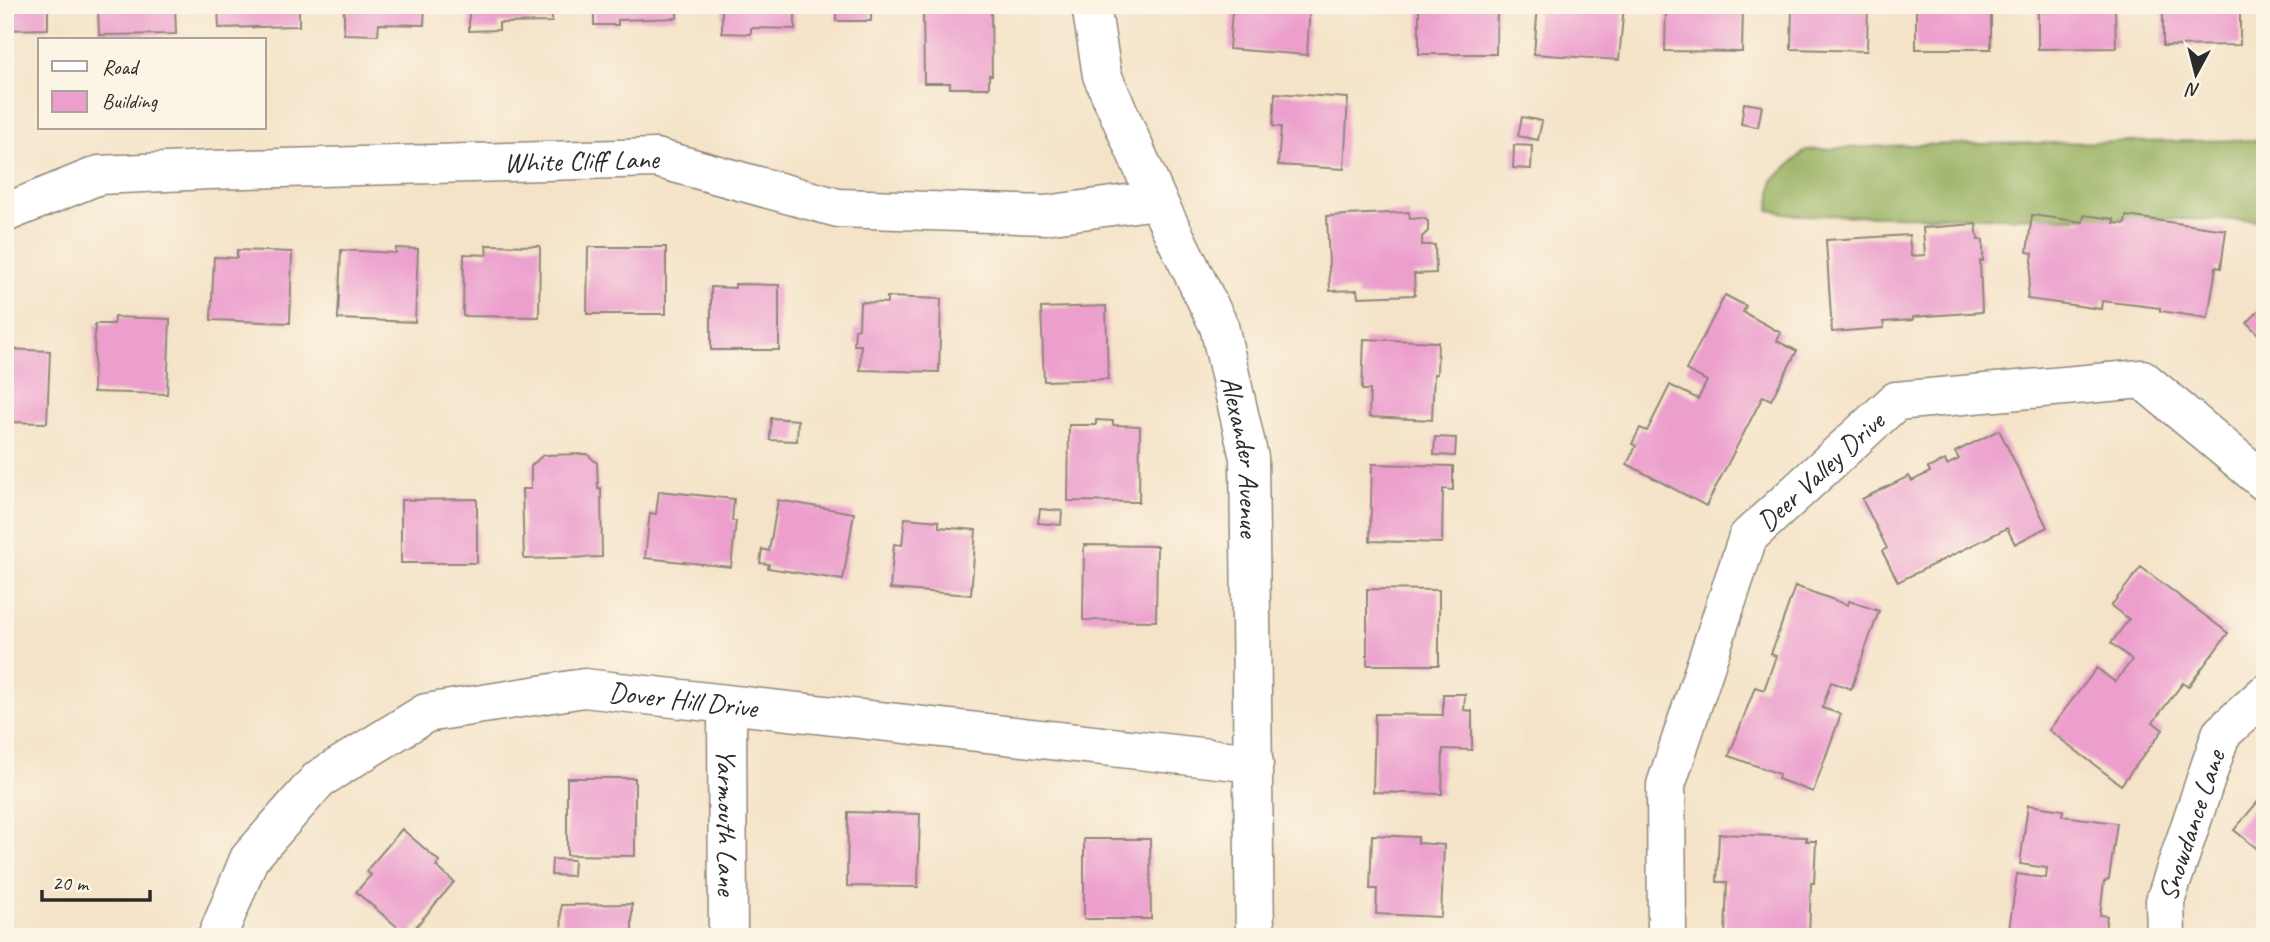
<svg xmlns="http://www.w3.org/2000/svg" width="2270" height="942" font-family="Caveat,sans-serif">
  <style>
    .forest { fill: #9ab263; stroke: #626e47; stroke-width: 2 }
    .building { fill: #ec9fcd }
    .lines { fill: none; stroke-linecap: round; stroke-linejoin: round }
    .minor-casing { stroke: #90877a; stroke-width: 41 }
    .minor { stroke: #fff; stroke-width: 38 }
    .labels { text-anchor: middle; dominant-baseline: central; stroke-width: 6; stroke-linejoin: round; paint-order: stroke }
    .street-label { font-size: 28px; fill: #2b2b2b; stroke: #fcf5e5 }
  </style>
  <rect width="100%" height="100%" fill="#fcf5e5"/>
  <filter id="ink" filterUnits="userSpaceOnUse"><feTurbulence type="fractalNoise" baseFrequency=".0143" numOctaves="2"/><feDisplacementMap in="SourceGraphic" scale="14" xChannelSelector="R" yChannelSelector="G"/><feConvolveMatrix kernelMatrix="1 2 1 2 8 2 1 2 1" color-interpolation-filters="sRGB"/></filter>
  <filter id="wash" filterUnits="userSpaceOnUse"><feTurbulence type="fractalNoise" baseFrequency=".00686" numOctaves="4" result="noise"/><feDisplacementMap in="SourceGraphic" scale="28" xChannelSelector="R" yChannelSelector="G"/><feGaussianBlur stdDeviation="1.57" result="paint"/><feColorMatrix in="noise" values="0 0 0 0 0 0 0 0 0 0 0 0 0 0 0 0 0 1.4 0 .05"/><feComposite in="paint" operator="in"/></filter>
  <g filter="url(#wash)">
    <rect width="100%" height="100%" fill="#f4e3c8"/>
    <path class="forest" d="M 2265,140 L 2265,220 L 1796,215 L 1769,210 L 1773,180 L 1806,150 L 1909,145 Z"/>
    <g id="blocks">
      <path class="building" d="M 5,5 L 48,5 L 48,29 L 5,30 Z
        M 98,5 L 175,5 L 176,34 L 99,35 Z
        M 218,5 L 299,5 L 299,26 L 219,28 Z
        M 344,5 L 425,5 L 424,25 L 379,24 L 378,35 L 344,34 Z
        M 469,5 L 552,5 L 552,22 L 499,23 L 499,30 L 469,31 Z
        M 594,5 L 677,5 L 677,18 L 618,20 L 618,25 L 594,25 Z
        M 722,5 L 795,5 L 795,29 L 751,28 L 751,34 L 722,33 Z
        M 836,5 L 871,5 L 871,21 L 836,21 Z
        M 1212,5 L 1310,5 L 1307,55 L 1229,49 L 1232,11 L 1212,9 Z
        M 1419,5 L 1497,5 L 1496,54 L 1419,54 Z
        M 1538,5 L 1624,5 L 1619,60 L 1534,54 Z
        M 1666,5 L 1743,5 L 1742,52 L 1665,51 Z
        M 1792,5 L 1868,5 L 1867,51 L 1791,49 Z
        M 1916,5 L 1991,5 L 1991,49 L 1916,49 Z
        M 2038,5 L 2115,5 L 2116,48 L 2038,49 Z
        M 2163,5 L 2240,5 L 2240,45 L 2163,46 Z
        M 923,10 L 991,10 L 992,75 L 989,75 L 989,88 L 950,88 L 950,83 L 924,83 Z
        M 1275,93 L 1348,98 L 1344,169 L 1278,165 L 1281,127 L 1273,126 Z
        M 1744,103 L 1762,106 L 1758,127 L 1741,124 Z
        M 1522,117 L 1542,121 L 1538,140 L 1518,136 Z
        M 1514,145 L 1532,146 L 1531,169 L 1513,168 Z
        M 1409,212 L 1410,219 L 1423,218 L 1428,221 L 1428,231 L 1422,237 L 1422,245 L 1435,245 L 1436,273 L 1414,274 L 1415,295 L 1358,297 L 1357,290 L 1330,291 L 1327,216 Z
        M 2032,215 L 2083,222 L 2084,215 L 2114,219 L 2114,223 L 2125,224 L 2126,216 L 2226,230 L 2221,268 L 2216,267 L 2208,318 L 2160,311 L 2160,308 L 2102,301 L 2101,309 L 2027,299 L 2033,253 L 2027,252 Z
        M 1976,224 L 1978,240 L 1983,240 L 1983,261 L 1980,261 L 1982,312 L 1913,317 L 1913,320 L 1883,322 L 1884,328 L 1832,332 L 1826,240 L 1909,235 L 1911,256 L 1925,255 L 1923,228 Z
        M 486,245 L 540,246 L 539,317 L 463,316 L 464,254 L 487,255 Z
        M 588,247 L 666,247 L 666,314 L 587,314 Z
        M 396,248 L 418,249 L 415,322 L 338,319 L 341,250 L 396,253 Z
        M 237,250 L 292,252 L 290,323 L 211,320 L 214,257 L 237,258 Z
        M 735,284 L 779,285 L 779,350 L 711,350 L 711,287 L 735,288 Z
        M 1725,295 L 1746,306 L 1743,312 L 1781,333 L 1777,341 L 1797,351 L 1771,400 L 1763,396 L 1706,506 L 1627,464 L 1636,446 L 1632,444 L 1640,428 L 1647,431 L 1670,385 L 1698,399 L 1707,381 L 1686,370 Z
        M 887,297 L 941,299 L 939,372 L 860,370 L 861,345 L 854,345 L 855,329 L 859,328 L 860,302 L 887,303 Z
        M 2265,304 L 2265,341 L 2247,323 Z
        M 1106,306 L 1108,379 L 1044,381 L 1041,308 Z
        M 114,317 L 170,319 L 167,394 L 93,392 L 95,324 L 114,324 Z
        M 1364,339 L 1438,342 L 1437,374 L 1434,374 L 1432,420 L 1369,417 L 1370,390 L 1362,390 Z
        M 5,349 L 50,351 L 47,423 L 5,422 Z
        M 771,418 L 798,420 L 797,441 L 770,440 Z
        M 1096,420 L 1113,421 L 1113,425 L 1140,426 L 1139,502 L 1068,501 L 1069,425 L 1096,425 Z
        M 1999,430 L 2047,527 L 2015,544 L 2007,528 L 1898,582 L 1882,551 L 1887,548 L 1862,499 L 1909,476 L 1912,481 L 1930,472 L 1928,468 L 1945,460 L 1947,465 L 1959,459 L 1955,452 Z
        M 1435,437 L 1456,438 L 1455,456 L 1434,455 Z
        M 587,454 L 597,463 L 598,489 L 601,488 L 602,557 L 524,559 L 522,489 L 531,489 L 531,466 L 543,455 Z
        M 1372,464 L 1453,466 L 1453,490 L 1443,489 L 1442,543 L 1370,541 Z
        M 659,491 L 734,499 L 732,521 L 736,521 L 731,567 L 645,558 L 650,513 L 656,514 Z
        M 477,499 L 477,563 L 401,563 L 401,500 Z
        M 778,500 L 854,513 L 843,580 L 768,568 L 769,564 L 760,563 L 762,549 L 769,551 Z
        M 1040,509 L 1062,511 L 1061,525 L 1038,523 Z
        M 905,518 L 939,521 L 939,527 L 976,530 L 971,595 L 890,589 L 894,544 L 902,545 Z
        M 1084,545 L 1157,546 L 1156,621 L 1083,620 Z
        M 2141,567 L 2228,633 L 2188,687 L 2183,683 L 2153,722 L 2163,730 L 2121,785 L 2049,730 L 2097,668 L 2115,682 L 2132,660 L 2111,643 L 2129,619 L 2111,606 Z
        M 1795,586 L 1848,605 L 1849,601 L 1879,611 L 1851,689 L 1831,682 L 1822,708 L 1841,714 L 1813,792 L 1778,779 L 1779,774 L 1729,756 L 1755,687 L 1764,690 L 1776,656 L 1771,654 Z
        M 1367,589 L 1439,590 L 1439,665 L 1367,665 Z
        M 1443,694 L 1465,694 L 1464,710 L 1472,711 L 1472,750 L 1443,749 L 1442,794 L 1373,792 L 1375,714 L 1443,715 Z
        M 567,778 L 635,778 L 635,856 L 567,855 Z
        M 2265,793 L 2265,855 L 2234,830 Z
        M 2028,805 L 2063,810 L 2062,816 L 2117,823 L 2109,879 L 2104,882 L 2100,915 L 2107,916 L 2104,937 L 2008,937 L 2017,874 L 2046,878 L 2047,868 L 2020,864 Z
        M 848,812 L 920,814 L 918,887 L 847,886 Z
        M 402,829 L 439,861 L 436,866 L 454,882 L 408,936 L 356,892 L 371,875 L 366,871 Z
        M 1719,834 L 1806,837 L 1806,841 L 1816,841 L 1814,883 L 1811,883 L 1809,937 L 1725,937 L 1727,882 L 1717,882 Z
        M 1372,835 L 1418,837 L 1418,843 L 1444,845 L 1441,917 L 1376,914 L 1377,889 L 1370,889 Z
        M 1084,839 L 1150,839 L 1151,919 L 1084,919 Z
        M 552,859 L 574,860 L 573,876 L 551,875 Z
        M 632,904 L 632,937 L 562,937 L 561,905 Z"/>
    </g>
  </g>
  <g filter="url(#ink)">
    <use href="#blocks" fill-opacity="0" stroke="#90877a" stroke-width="2"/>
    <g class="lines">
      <g class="minor-casing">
        <g id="minor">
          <path id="s1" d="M 1091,5 L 1102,75 L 1157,200 L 1219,326 L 1249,458 L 1255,937"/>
          <path id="s2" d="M 5,213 L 99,175 L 210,170 L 656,158 L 838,208 L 1045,215 L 1157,200"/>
          <path id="s3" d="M 727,706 L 728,937"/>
          <path id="s4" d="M 217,937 L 249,859 L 319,779 L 426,713 L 584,688 L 1254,763"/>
          <path id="s5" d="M 1667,937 L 1666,785 L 1748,537 L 1896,401 L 2142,379 L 2265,482"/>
          <path id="s6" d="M 2166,937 L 2165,901 L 2221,734 L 2265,694"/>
        </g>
      </g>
      <use href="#minor" class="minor"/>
    </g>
  </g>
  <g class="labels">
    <g class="street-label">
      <text stroke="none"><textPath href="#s2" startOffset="584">White Cliff Lane</textPath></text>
      <text stroke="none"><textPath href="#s1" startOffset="481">Alexander Avenue</textPath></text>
      <text stroke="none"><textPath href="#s5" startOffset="511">Deer Valley Drive</textPath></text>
      <text stroke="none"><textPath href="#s4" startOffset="576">Dover Hill Drive</textPath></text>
      <text stroke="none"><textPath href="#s3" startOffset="116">Yarmouth Lane</textPath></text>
      <text stroke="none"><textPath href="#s6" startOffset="116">Snowdance Lane</textPath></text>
    </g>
  </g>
  <rect width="2270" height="942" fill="none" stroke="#fcf5e5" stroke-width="28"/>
  <rect x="38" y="38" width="228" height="91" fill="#fcf5e5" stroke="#a8a49b" stroke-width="2"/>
  <rect x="52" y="61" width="35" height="10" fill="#ffffff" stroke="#a8a49b" stroke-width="2"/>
  <text x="102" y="74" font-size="21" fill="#2b2b2b">Road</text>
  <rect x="52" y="91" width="35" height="21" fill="#ec9fcd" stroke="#a8a49b" stroke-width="2"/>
  <text x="102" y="108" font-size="21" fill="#2b2b2b">Building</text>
  <g transform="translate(2196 74) rotate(187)" stroke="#fcf5e5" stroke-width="5" paint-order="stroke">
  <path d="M0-5L12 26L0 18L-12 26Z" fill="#2b2b2b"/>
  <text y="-10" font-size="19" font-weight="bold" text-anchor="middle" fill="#2b2b2b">N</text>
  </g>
  <path d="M42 890v10h108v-10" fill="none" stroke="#2b2b2b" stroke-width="3.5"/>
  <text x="52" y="890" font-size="21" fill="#2b2b2b" stroke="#fcf5e5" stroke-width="5" paint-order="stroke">20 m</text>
</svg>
